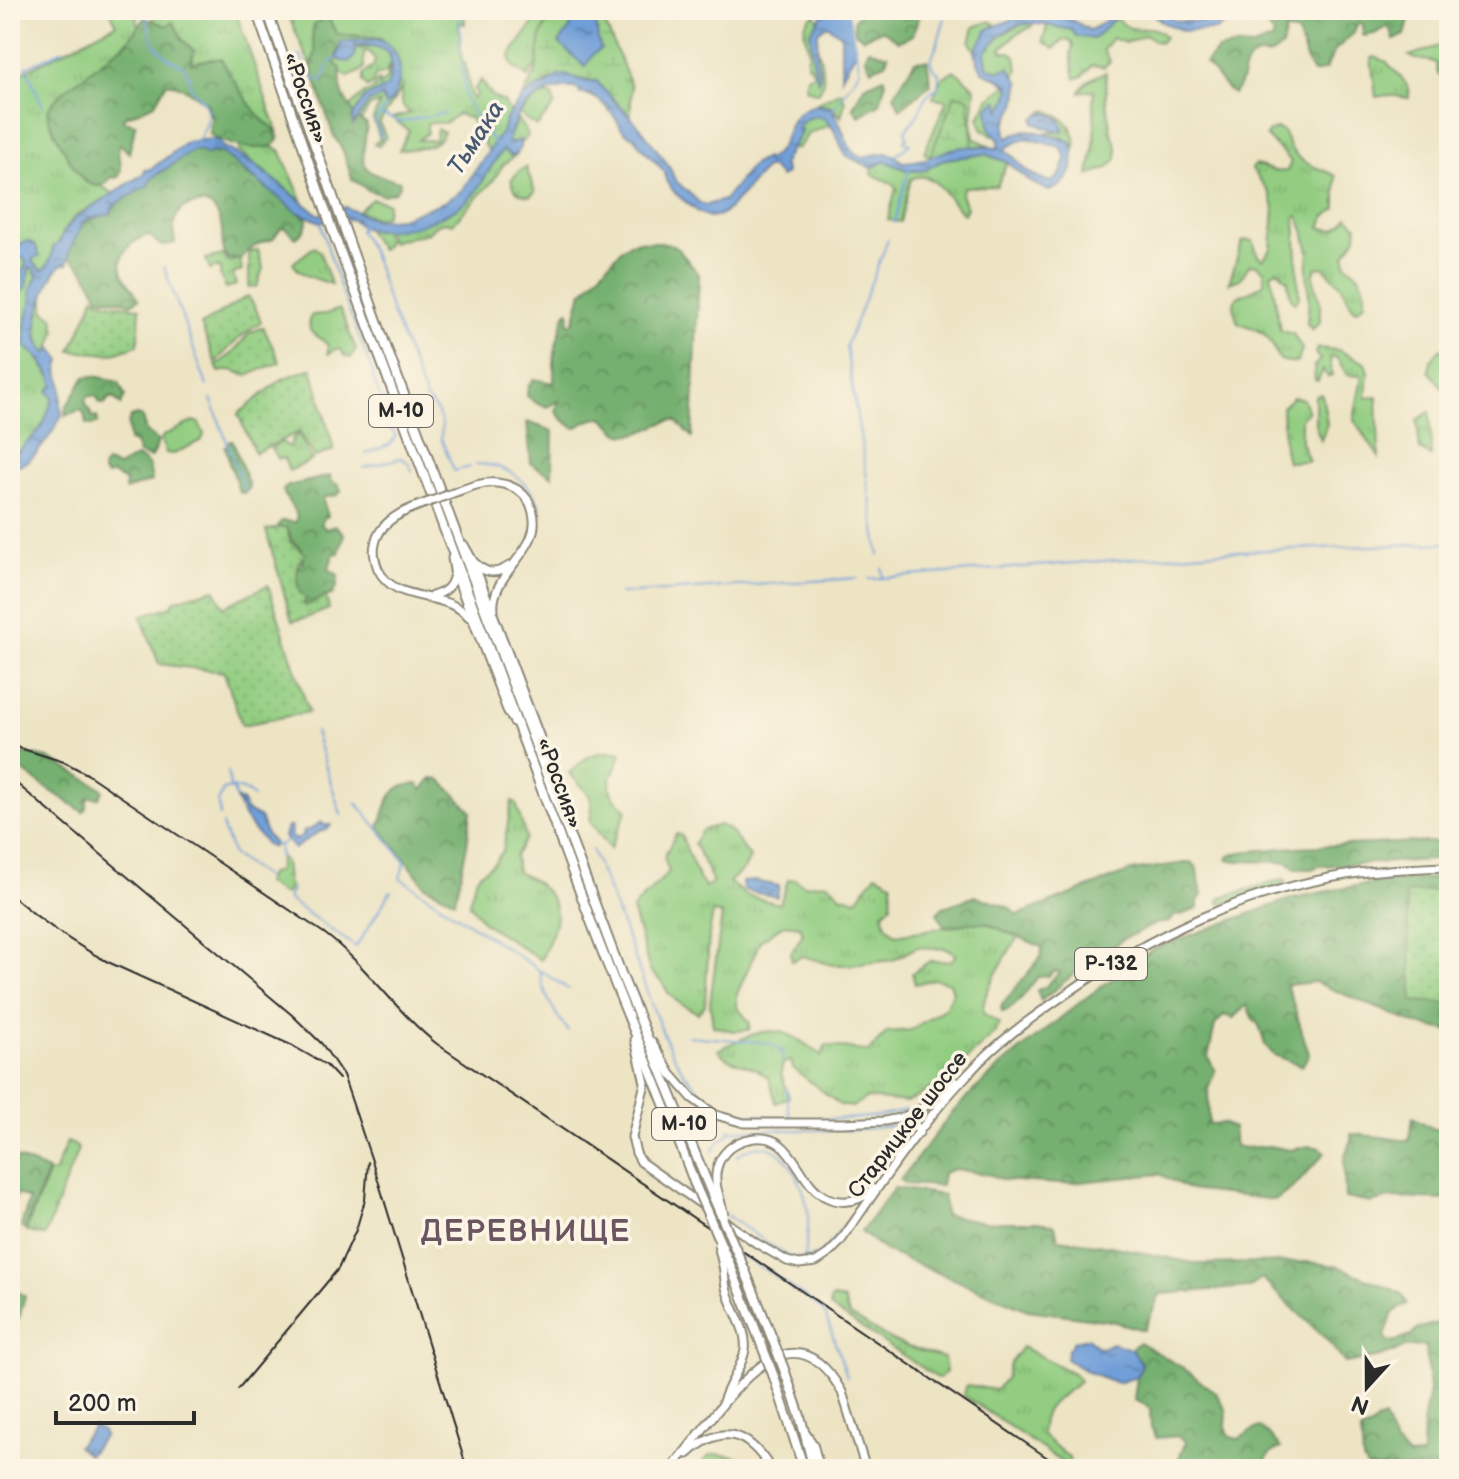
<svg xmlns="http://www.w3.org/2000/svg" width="1459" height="1479" font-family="'Balsamiq Sans',sans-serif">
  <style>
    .grass { fill: url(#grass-tufts); stroke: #5e7c56; stroke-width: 2 }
    .forest { fill: url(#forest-crowns); stroke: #506e4d; stroke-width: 2 }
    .wetland { fill: url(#wetland-marsh); stroke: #5e7c56; stroke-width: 2 }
    .park { fill: url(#park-dots); stroke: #5e7c56; stroke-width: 2 }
    .pitch { fill: #92cd81; stroke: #5e7c56; stroke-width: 2 }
    .water { fill: url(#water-ripples); stroke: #4d6482; stroke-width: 2; fill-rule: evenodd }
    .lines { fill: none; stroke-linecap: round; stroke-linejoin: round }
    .stream { stroke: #6f9ed8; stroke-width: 2 }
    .primary-casing { stroke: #8c8878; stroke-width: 11 }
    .trunk-casing { stroke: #8c8878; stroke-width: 12 }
    .primary { stroke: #fff; stroke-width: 7 }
    .trunk { stroke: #fff; stroke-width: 8 }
    .rail { stroke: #2b2b2b; stroke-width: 2 }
    .primary-bridge-casing { stroke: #8c8878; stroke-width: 11; stroke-linecap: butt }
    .trunk-bridge-casing { stroke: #8c8878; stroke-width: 12; stroke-linecap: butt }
    .primary-bridge { stroke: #fff; stroke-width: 7 }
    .trunk-bridge { stroke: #fff; stroke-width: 8 }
    .labels { text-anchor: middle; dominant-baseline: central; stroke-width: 7; stroke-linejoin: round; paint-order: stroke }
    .shield { fill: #fcf5e5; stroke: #6a6863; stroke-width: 2 }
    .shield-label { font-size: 20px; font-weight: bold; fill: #2b2b2b }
    .street-label { font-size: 22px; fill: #2b2b2b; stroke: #fcf5e5 }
    .water-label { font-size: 24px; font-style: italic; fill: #465970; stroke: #fcf5e5 }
    .district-label { font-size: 30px; font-weight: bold; letter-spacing: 2px; fill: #6b5560; stroke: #fcf5e5 }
  </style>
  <defs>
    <pattern id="grass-tufts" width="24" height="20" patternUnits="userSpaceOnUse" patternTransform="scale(2)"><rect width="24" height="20" fill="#92cd81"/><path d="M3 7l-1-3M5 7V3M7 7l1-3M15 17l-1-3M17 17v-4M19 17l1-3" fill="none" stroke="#7eb070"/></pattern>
    <pattern id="forest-crowns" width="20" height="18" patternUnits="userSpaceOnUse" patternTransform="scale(2)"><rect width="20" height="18" fill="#75b06f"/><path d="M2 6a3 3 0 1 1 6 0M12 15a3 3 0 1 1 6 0" fill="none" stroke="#608f5b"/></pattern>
    <pattern id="wetland-marsh" width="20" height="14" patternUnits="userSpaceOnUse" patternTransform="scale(2)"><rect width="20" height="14" fill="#92cd81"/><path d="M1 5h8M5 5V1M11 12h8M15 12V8" fill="none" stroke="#7eb070"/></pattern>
    <pattern id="park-dots" width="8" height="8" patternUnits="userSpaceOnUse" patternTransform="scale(2)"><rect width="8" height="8" fill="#92cd81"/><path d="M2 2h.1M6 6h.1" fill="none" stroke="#7eb070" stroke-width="1.8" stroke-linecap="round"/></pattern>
    <pattern id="water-ripples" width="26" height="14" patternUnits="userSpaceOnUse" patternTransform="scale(2)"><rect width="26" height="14" fill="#6f9ed8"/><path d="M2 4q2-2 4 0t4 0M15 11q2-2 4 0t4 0" fill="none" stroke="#5b81af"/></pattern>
  </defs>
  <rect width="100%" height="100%" fill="#fcf5e5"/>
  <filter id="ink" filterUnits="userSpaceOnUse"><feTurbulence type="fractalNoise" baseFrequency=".0125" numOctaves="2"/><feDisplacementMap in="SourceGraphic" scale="16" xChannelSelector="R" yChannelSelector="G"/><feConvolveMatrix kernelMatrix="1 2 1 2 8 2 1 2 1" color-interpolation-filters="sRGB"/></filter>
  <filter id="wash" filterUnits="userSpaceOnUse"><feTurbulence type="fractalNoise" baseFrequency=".006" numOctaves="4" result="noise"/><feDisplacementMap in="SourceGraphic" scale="32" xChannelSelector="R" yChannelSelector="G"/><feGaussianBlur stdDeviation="1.8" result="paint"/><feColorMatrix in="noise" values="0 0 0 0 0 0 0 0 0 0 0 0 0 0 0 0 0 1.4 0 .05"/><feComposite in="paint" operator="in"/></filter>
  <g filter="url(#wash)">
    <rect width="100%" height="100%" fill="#ede4c4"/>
    <path class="grass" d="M 110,10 L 137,10 L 138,26 L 129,40 L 83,77 L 75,82 L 48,114 L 70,161 L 85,182 L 101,186 L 114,194 C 102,201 85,208 74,218 C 64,228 60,241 53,252 L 25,326 L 25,346 L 38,357 L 53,381 L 54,386 L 49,391 L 53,398 C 49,420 32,446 10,454 L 10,79 L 116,24 Z
      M 154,10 L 235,10 L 278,133 C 272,125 264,123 258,116 C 244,98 233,79 221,59 L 211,59 L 191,63 L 194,51 L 183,40 L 173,23 L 166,26 L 153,21 Z
      M 286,10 L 464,10 L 465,24 L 459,23 L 462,61 L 465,63 L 471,96 L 473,99 L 477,94 L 474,90 L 481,80 L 493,97 L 504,102 L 510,113 L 502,131 L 489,150 L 485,147 L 483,139 L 475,130 L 470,117 L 467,118 L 458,114 L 445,123 L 427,123 L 427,133 L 418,140 L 435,140 L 437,129 L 444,132 C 436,150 416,148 399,150 L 409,131 L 392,118 L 410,113 C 396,101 402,99 403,84 L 401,90 L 379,123 L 386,137 L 378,146 L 374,144 L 380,139 L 373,119 L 380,103 L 370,106 L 360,122 L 354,117 L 350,107 L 363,94 L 374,89 L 376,82 L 379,80 L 379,86 C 386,81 390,73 389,64 L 386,73 L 375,76 L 372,85 L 367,87 L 363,82 L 363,74 L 373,67 L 375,60 L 370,52 L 364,51 L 364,68 L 358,73 L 348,77 L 341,72 L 340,68 L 335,64 L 337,52 L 341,56 L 354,49 L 380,46 L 381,38 L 337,34 L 327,16 L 319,19 L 316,51 L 311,67 Z
      M 547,11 L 552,19 L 539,71 L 534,68 L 528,77 L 512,66 L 510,56 L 532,25 Z
      M 815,14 L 820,22 L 813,35 L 821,59 L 824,82 L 818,93 L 805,88 L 807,77 L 814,74 L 811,67 L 807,64 L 807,57 L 809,55 C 809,38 795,27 815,14 Z
      M 1116,17 C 1136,42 1149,16 1165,37 L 1161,42 L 1154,41 L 1146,35 L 1125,43 L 1112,38 L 1103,50 L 1110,61 L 1104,67 L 1092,65 L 1083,76 L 1075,79 L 1071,53 L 1073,44 L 1069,40 L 1063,40 L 1054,49 L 1043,41 L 1047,25 L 1073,30 L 1093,39 Z
      M 990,21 L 995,24 L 988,30 L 975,51 L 970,42 L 974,27 Z
      M 1028,22 L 1033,23 L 1031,27 L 1015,35 L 1001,49 L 1003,52 L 1011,52 L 1016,57 L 1018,70 L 1015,76 L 1009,67 L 1000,71 L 988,68 L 985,53 C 999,35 1007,30 1028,22 Z
      M 1442,45 L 1449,46 L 1449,83 L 1438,74 L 1436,63 C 1427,59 1418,61 1409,56 Z
      M 1375,57 L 1387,62 C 1395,75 1410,79 1409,98 L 1387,95 L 1376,97 L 1371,58 Z
      M 954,70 L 975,88 L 972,120 L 974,138 L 988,145 L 954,149 L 928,155 L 924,153 L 947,100 L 933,98 L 941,79 Z
      M 1106,72 L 1106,99 L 1111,132 L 1117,146 L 1117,159 L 1108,168 L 1089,175 C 1092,159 1095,145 1095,129 C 1095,115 1092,104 1094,90 L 1080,92 C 1086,80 1094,77 1106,72 Z
      M 1007,84 L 1010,87 L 1008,98 L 995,122 L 995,136 L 992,136 L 982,128 L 979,118 L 988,100 Z
      M 841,91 L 845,102 L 841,117 L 832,106 L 817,103 Z
      M 547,94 L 552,96 L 555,105 L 537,126 L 525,119 L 520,113 L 535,100 Z
      M 1046,110 C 1063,115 1078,129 1075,148 L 1063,137 L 1048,136 L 1047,133 L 1062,131 L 1048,113 L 1043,112 Z
      M 818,116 L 824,118 L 830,125 L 809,133 L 798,148 L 791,149 L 801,132 L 796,131 C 800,121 808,117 818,116 Z
      M 517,119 L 526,131 L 528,136 L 521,143 L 519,140 L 509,144 L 508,140 Z
      M 1277,129 L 1282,130 C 1287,138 1289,148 1295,154 C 1306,167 1322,168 1336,176 L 1336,209 L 1325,217 L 1320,227 C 1335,233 1339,228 1348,217 L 1357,225 L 1356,237 L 1345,255 L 1346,264 C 1362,276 1366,282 1365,303 L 1357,310 L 1353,308 L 1341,285 L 1323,267 L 1316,268 L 1313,276 L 1320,303 L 1320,322 L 1312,330 L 1307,324 L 1309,297 L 1307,271 L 1309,252 L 1304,230 L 1298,216 L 1295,218 L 1299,298 L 1295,303 L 1290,296 L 1288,281 L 1278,270 L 1271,273 L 1280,330 L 1293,334 L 1302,349 L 1298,362 C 1270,364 1280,351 1267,337 C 1260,329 1247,326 1238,323 C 1226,289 1242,300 1264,283 L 1264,271 L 1257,265 L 1250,264 L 1240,279 L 1229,283 L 1242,242 L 1247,240 L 1253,241 L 1258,256 L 1263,259 L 1271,249 L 1274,208 L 1270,194 L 1252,169 L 1255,165 C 1269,167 1270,173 1287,171 L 1291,161 L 1266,136 L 1269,131 Z
      M 239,145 C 253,150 268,142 280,150 L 303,202 L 239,151 Z
      M 503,149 L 511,156 L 517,154 L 503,165 L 493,181 L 452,224 L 446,222 L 437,224 L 427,233 L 390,242 L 388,232 L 390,229 L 424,224 L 432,219 L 442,216 L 468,200 Z
      M 985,154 L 1007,162 L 997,186 L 964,187 L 961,195 L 967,208 L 964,214 C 947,202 936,167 911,179 L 900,222 L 888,220 L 896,188 L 892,183 L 871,174 L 871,168 L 885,161 L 909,171 L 925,170 L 945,159 Z
      M 526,167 L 535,192 L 530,196 C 518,194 515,192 511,180 L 519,171 Z
      M 372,199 L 388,203 L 385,216 L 376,218 L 358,211 Z
      M 366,228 L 377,230 L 384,229 L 387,241 L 383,249 L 380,250 Z
      M 314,247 L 320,252 L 331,284 C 318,279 299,276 293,263 Z
      M 44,297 L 44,310 L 53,317 L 56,331 L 49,352 L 46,353 C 32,333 37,318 44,297 Z
      M 339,309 C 347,320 349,336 356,349 L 351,358 L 345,356 L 340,349 L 336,349 L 328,354 L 328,345 L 310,330 L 309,320 L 312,315 L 326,314 Z
      M 1318,348 L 1338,350 L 1365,363 L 1368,372 L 1366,398 L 1377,397 L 1379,457 L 1354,420 L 1362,376 L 1347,375 L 1337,358 L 1330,357 L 1332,375 L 1328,377 L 1323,370 L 1318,381 L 1315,380 L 1314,366 L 1320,360 L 1315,353 Z
      M 1449,348 L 1449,402 L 1445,391 L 1429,371 L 1431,361 L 1439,350 Z
      M 1322,394 L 1327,424 L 1321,440 L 1315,425 L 1315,395 Z
      M 1293,397 L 1303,399 L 1308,412 L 1301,418 L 1301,442 L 1309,461 L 1287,462 L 1284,449 L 1282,407 Z
      M 1430,412 L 1431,456 L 1420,450 L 1417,420 Z
      M 298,433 L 312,460 L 289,471 L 284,458 L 278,459 L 271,448 L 281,442 L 290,447 L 292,440 Z
      M 603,752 L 621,752 C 614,781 597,786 627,810 L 610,849 L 590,821 C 595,793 588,793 569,773 L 589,756 Z
      M 512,801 L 516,803 L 526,838 L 515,856 L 517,872 C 524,876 533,879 539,885 C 569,909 552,932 541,960 L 483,922 L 469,903 L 475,881 L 480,873 L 494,863 L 503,850 Z
      M 720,825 L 729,830 L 750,857 L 745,868 L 729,882 L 745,895 L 780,904 L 788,880 L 794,879 L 804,885 L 828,883 L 842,896 L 857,899 L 876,874 L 892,882 L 891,905 L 883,913 L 886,925 L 896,935 L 969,923 L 986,923 L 1018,937 C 1007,956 981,992 983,1013 L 999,1023 L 996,1032 L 949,1076 L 922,1095 L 907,1102 L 866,1098 L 852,1107 L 840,1105 L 793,1068 L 791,1061 L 783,1063 L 781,1073 L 789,1097 L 776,1103 C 774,1096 772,1084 768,1078 C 754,1062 730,1066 718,1050 C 740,1040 763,1025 787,1034 C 799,1038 811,1049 822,1055 L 826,1045 L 868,1052 L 887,1032 L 911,1030 L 945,1008 L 953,992 L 950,983 L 934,979 L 915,984 L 912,973 L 930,961 L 951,961 L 956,954 L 947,949 L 917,947 L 893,960 L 850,965 L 832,965 L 803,956 L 792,961 L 791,953 L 803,934 L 800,926 L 785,924 L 760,941 L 737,994 L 737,1007 L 750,1023 L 749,1030 L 733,1031 L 713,1026 L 710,1003 L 722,915 L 713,912 L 709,934 L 705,1005 L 698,1013 L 679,1003 L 669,994 L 662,982 L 650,971 L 632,909 L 669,872 L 664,857 L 676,834 L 681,835 L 698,877 L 705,887 L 713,882 L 694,843 L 702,830 Z
      M 1284,879 L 1287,882 L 1281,886 L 1223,904 L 1219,903 L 1219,900 L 1222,897 Z
      M 67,1142 L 76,1146 L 78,1149 L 45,1236 L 26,1231 L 49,1172 L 54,1173 Z
      M 833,1298 L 844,1300 L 849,1315 L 891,1340 L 908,1347 L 944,1358 L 946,1372 L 939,1379 L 830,1307 L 830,1301 Z
      M 1022,1347 L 1075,1374 L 1080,1381 C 1070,1391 1049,1401 1045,1414 C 1042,1420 1042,1428 1041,1434 L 1069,1458 L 1071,1468 L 963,1395 L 967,1385 L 996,1390 L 1006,1377 L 1010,1363 Z
      M 716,1454 L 736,1457 L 746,1463 L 740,1469 L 719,1469 L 717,1466 L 710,1469 L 696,1469 L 709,1456 Z"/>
    <path class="forest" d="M 865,10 L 895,10 L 903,19 L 913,17 L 913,10 L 919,10 L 920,13 L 913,35 L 899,41 L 882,30 L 863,38 L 855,32 L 854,19 Z
      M 1255,10 L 1412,10 L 1405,35 L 1394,40 L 1391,30 L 1387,27 L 1374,34 L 1363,36 L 1363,24 L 1358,22 L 1354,33 L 1334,51 L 1326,69 L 1313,73 C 1303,58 1305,50 1298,34 L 1286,30 L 1282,47 C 1279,49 1276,53 1271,55 C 1263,57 1259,52 1251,58 C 1240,69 1245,84 1233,94 C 1221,86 1216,72 1205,64 L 1217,50 L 1238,46 L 1253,47 L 1272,40 L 1274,34 L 1264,24 L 1251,25 Z
      M 327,16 L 337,34 L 381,38 L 383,40 L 380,46 C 366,46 353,50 339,47 L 335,64 L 341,68 C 340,85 340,91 349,106 C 355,116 356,120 367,124 C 362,165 355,172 400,181 L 400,185 L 395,192 L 383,195 L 368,190 L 352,179 L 343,151 L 333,134 L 311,67 L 316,51 C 311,41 312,34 314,24 Z
      M 145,18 L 166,26 L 173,22 L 183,40 L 194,51 L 191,63 L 211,59 L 221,59 C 232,78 244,97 257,114 C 265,126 273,122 279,138 L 273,146 C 251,151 228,146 209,134 L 211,118 L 207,103 C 195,96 180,82 166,84 L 155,104 L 123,118 L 124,121 L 136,124 L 129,153 L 120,144 C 115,152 120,157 121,166 C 121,169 120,172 120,175 L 116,178 L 111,177 L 107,183 L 101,186 C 95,186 89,185 84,180 C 75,171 48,125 48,113 C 47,103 74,82 83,77 L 129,40 Z
      M 869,49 L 888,55 L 886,63 L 871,69 L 865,57 Z
      M 927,60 L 931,84 L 900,109 L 894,95 L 915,61 Z
      M 884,77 L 886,82 L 879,104 L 859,116 L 853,107 L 864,86 Z
      M 194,150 L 222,153 L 249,176 L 257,180 L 307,219 C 308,226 302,234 296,238 L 285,228 L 281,228 L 272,240 C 263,240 246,250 242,258 L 228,259 C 218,247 226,232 219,218 C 213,203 203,201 189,206 C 183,208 182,207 179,212 C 172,222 173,232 175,243 L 161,246 L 149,235 C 129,241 114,256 125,278 C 129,285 135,291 139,299 L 131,304 C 120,299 110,300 98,296 C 90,280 84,266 68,257 L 74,237 L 82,223 L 112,211 L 113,206 L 147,186 L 152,178 Z
      M 639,241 C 648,243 665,241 672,245 C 680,249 692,267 699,274 L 692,437 L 675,420 C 658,421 641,438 622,434 C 614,432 610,421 602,417 L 587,421 L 576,428 C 567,423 561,420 556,411 L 559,401 L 548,407 L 538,404 L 527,396 L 528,387 L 534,379 L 554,383 L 554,353 L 565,314 L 568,311 L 570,314 L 568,323 L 573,323 C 578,313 578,303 582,293 L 623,248 L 630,243 Z
      M 95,376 L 119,382 L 125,396 L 121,405 L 113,397 L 108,399 L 105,404 L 100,403 L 96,396 L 88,396 L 85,401 L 93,418 L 97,417 L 98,423 L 94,425 L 86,424 L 84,412 L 79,410 L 65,416 L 66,407 L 85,377 Z
      M 137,415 L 142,417 L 146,432 L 158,441 L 155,451 L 151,458 L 139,454 L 135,443 L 129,441 L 128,424 L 131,417 Z
      M 527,422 L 553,431 L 552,476 L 531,464 Z
      M 230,441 L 233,441 L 234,444 L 249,486 L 248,490 L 244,493 L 239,492 L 233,472 L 229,463 L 228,455 L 225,447 Z
      M 136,457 C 149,461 150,468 152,481 L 125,490 L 125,481 L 112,474 L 107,476 L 103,473 L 103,467 L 106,463 L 118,467 Z
      M 330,476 L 331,481 L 339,486 L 341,492 L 337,495 L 324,497 L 323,500 L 328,516 L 324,518 L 321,524 L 326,529 L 336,526 L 344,534 L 339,553 L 333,554 L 329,569 L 338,575 L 337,586 L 332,595 L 324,597 L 306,606 L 302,604 L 296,574 L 303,560 L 301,548 L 292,541 L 289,532 L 278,526 L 281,521 L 295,522 L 297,516 C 293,506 286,501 283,490 L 288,486 Z
      M 10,751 L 48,758 L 100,787 L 103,791 L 99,798 L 88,797 L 86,808 L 83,812 L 42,785 L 10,761 Z
      M 432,779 L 441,780 L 471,811 L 467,845 L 455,901 L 425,886 L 406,860 L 379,828 C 387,804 388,784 418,784 L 422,790 Z
      M 1421,842 L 1449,843 L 1449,859 L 1319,866 L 1312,869 L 1295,869 L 1288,862 L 1229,861 L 1227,859 L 1229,856 L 1241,852 L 1295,847 Z
      M 1191,862 L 1196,866 L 1202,895 L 1198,901 L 1198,908 L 1181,915 L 1174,916 C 1171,922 1165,924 1158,923 L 1123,939 L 1102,956 L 1075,973 L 1041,1001 L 1037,990 L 1044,988 L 1060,972 L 1054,971 L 1049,976 L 1038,977 C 1028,988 1017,1009 1002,1012 L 1001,1006 L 1041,957 L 1042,947 L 986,923 L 969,923 L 946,928 L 937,913 L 943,907 L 976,896 L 1008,907 L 1018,915 L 1131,871 Z
      M 1449,877 L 1449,1031 L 1416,1024 L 1315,982 L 1286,985 C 1296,1007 1301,1031 1309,1054 L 1302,1066 L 1274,1055 L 1265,1045 L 1259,1025 L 1253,1020 L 1247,1005 L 1233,1018 L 1224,1015 L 1215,1025 L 1208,1057 L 1215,1071 L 1208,1088 L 1209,1124 L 1223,1123 L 1233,1128 L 1235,1146 L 1246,1148 L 1269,1146 L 1290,1150 L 1309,1146 L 1321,1148 L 1325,1153 L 1295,1186 L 1276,1200 L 1190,1190 L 1160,1174 L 1059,1184 L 1003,1180 L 991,1175 L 954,1169 L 943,1173 L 941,1186 L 905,1184 L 900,1180 L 952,1113 L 968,1096 L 1002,1065 L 1083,1000 L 1153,949 L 1293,898 L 1360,885 L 1404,880 Z
      M 1413,1117 L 1434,1129 L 1445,1129 L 1449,1131 L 1449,1200 L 1390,1198 L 1371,1203 L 1345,1198 L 1344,1159 L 1351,1139 L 1351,1134 C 1370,1136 1389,1137 1409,1141 Z
      M 10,1155 L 48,1171 L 25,1230 L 21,1227 L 29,1199 L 17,1194 L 10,1210 Z
      M 894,1188 L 943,1195 L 945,1215 L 986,1222 L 1037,1222 L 1055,1225 L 1058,1239 L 1111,1246 L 1198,1264 L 1309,1262 L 1337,1266 L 1401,1293 L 1407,1304 L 1393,1313 L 1385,1336 L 1387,1342 L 1396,1341 L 1411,1336 L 1417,1329 L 1449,1319 L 1449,1469 L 1367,1468 L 1363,1460 L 1361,1431 L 1371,1427 L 1376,1421 L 1384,1418 L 1394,1442 L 1408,1457 L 1422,1456 L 1423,1424 L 1429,1390 L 1426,1346 L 1404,1347 L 1381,1357 L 1345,1363 L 1327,1340 L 1262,1279 L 1250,1287 L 1160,1294 L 1144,1330 L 1111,1321 L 1028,1310 L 887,1252 L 861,1232 Z
      M 10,1287 L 25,1296 L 19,1318 L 14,1324 L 10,1322 Z
      M 1139,1342 L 1183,1368 L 1216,1393 L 1227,1411 L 1226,1426 L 1230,1437 L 1238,1439 L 1259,1427 L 1268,1434 L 1281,1448 C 1271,1452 1267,1454 1265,1465 L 1271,1469 L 1171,1469 L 1179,1458 L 1186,1442 L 1179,1436 L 1156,1438 L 1151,1428 L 1150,1409 L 1146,1405 L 1134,1400 L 1137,1377 L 1142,1364 L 1131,1349 Z"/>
    <path class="wetland" d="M 552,10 L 567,10 L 572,27 L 596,37 L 596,20 L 590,10 L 599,10 L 627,75 L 631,87 L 631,116 L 601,87 L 598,82 C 586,82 576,77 565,75 C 557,75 531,92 523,97 L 536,71 L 541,36 Z
      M 955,95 L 968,97 L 973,147 L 954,149 L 929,159 Z
      M 281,857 L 285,862 L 287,881 L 289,886 L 287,892 L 282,894 L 265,883 L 270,873 L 278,871 L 279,861 Z"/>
    <path class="park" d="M 258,250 L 263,268 L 257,287 L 249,287 L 249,252 Z
      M 223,255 L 228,262 L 240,259 L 242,271 L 233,274 L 236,285 L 226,288 L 220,275 L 221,272 L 218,267 L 210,270 L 206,259 Z
      M 248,296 L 256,309 L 261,322 C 243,332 230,348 215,362 L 201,325 Z
      M 94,297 L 108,303 L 140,308 L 138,345 L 111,354 L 71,351 C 79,332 88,316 94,297 Z
      M 263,327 L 280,362 L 246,376 L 233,370 L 219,372 L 216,365 L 232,354 L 249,333 Z
      M 312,368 L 334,450 L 315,457 L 299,432 L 255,453 L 238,414 L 282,379 Z
      M 287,527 L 290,542 L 306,554 L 298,563 L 297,582 L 300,593 L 306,598 L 303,604 L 306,606 L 326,596 L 329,609 L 306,618 L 292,621 L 266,530 Z
      M 268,585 L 309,712 L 242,725 L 224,672 L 159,664 L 141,616 L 172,606 L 175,600 L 214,589 L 224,607 Z
      M 1449,890 L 1449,1003 L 1413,1001 L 1406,893 Z"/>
    <path class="pitch" d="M 194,421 L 199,423 L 204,434 L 202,440 L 174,454 L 166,453 L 161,441 L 163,436 Z"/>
    <path class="water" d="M 567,10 L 590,10 C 599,24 595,34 601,49 L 593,54 L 585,67 L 559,43 L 571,27 Z
      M 843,10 L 847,10 L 856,51 L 841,78 L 841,35 L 827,25 L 818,32 L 817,57 L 820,76 L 818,81 L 813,62 L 810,32 L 822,15 Z
      M 1115,10 L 1137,10 L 1120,13 L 1094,39 L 1076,36 L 1072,30 C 1030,22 1014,15 985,53 L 988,68 L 1000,71 L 1009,67 L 1020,83 C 1018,89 1018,98 1016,104 C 1010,120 1002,120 1007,138 C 1013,136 1020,131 1026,130 C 1032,129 1066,140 1072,143 C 1077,165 1071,184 1049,191 L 1032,183 L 1007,162 L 985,154 L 945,159 L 925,170 L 909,171 L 885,161 L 871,168 L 845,155 C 839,142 831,111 811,117 C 804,119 800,124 797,130 L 801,129 L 801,132 L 783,163 L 786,174 L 780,177 C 774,171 773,165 764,169 L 742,195 L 722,215 L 709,217 L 698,212 L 676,194 L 666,181 L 665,172 L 640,146 L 635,137 C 621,134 621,125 613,115 C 605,104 593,93 580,94 L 578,89 C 560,84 533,96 521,111 C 515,120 511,130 508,140 L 509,144 L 520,140 L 520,149 L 517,154 L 511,156 L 503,150 C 490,165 483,187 467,201 C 457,209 435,220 423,224 C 410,229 374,233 362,227 C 358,225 356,221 352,219 L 320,222 L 297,212 L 222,153 L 212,152 L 206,155 L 201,151 L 194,150 L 152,178 L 147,186 L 113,206 L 111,214 L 88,219 L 82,223 C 79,238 67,245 68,264 L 66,265 L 63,263 C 48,275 32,324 38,342 C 39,343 45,352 46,353 L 49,352 L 51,347 L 61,360 L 58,371 C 66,385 58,400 62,414 C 57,427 37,457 24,463 C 20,465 14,465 10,466 L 10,454 L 18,452 L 43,426 L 53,398 L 48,391 L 54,385 C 49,369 38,356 25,346 L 25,326 L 32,299 L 31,289 L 37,276 L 34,269 L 30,267 L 25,290 L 21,289 L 22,273 L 26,264 L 24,258 L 17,258 L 10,267 C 10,251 12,245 28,241 L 35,244 L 40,257 L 35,257 L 32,261 L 42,271 C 49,267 53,255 53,247 L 60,242 L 63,233 L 75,218 L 143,174 L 145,170 L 151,169 L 187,142 L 212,139 L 219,141 L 224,147 L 250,161 L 318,214 L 325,214 L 345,207 L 376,220 L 401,218 L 444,202 L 462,190 L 502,131 L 507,117 L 523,97 L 535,89 L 546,85 L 558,76 L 564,75 L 589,82 L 593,81 L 598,82 L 601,87 L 640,127 L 669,166 L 675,180 L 700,203 L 706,205 L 724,200 L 752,165 L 765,158 L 767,160 C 787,148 783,134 794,118 C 801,108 822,99 832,110 C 842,121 844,142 852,150 C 854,153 858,155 861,157 C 880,155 888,147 902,162 C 923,162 934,155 952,149 C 967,145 983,147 998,148 L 999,140 L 990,129 L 988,107 L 998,100 L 1001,110 L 1008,98 L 1010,87 C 992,68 982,85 975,51 L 988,29 L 1011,20 L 1036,12 L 1072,20 L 1090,30 L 1104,22 ZM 1026,138 L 1061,147 L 1066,158 C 1063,169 1062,176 1051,182 C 1043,179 1032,176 1026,170 C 1018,163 1015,156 1005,151 L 1007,147 Z
      M 1137,10 L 1160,10 L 1176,21 L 1218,21 L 1228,16 L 1229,10 L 1239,10 L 1231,21 L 1216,30 L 1184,31 L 1164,23 L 1151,13 Z
      M 376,39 C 380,41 385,42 388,45 C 406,59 402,92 386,106 L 382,97 L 369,102 L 353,125 L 352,117 L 364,98 L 387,87 C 398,55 389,44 355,45 L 355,56 L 350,62 L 341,61 L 337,58 L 342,42 Z
      M 1048,113 L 1059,118 L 1064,128 L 1062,131 L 1054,131 L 1034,123 L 1034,118 L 1040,114 Z
      M 236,799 L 243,802 L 245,810 L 260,818 L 266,834 L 274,844 L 272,848 L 266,845 C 262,837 258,836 253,829 C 245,821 240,809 236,799 Z
      M 321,822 L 324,825 L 331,825 L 328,829 L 317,833 L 294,849 L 284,837 L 287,827 L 291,827 L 291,836 L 296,840 L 302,836 L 304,831 L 311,829 Z
      M 755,881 L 779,886 L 777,897 L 743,890 L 742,882 Z
      M 1088,1338 L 1097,1347 L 1102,1348 L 1112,1343 L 1131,1349 L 1142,1364 L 1137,1377 L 1117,1383 L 1086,1371 L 1066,1359 L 1067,1351 L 1074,1341 Z
      M 94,1426 L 102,1431 L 104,1436 L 88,1455 L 77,1446 Z"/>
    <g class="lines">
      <path class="stream" d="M 143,10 L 155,45 L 169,59 L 183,66 L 187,71 L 191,88 L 204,102 L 208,113 L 206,125 L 198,142
        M 459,10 L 461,54
        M 299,54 L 309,74 L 312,100
        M 462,62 L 466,101 L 485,131 L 495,144
        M 310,75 L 322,82 L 330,62 L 337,58
        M 43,107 L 26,67 L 63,50
        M 832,110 L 860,70 L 847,10
        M 380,114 L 400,122 L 445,113
        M 382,137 L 375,121 L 386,106
        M 895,156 L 910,144 L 903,141 L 907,137 L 905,131 C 909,125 915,120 918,114 C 924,102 924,93 938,88 L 939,73 L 933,68 L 930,61 L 937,45 L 947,10
        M 321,223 L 323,232 L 340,287 L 373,373 L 373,379 L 381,399 L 387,403 L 392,417 L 391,430 L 396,435 L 391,444 L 366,454
        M 894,223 L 909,170
        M 364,225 L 359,230 L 369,247 L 376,263 L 388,302 L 426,399 L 437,411 L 442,424 L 441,438 L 454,471 L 470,467
        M 164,267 L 207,386
        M 211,399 L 245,491
        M 476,464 C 507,464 530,481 541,509
        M 364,468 L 401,458 L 409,463 L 412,471
        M 879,555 L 846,346 L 888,240
        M 882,568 L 883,578
        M 869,579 L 1218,552 L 1449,543
        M 620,594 L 858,578
        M 315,732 L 341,815
        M 228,772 L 230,787
        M 233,789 L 236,799
        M 356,802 L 405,861 L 400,878 L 568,989
        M 220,816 L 218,802 L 223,790 C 233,786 246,789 253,797
        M 222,825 L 233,855 L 266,878
        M 274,844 L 278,846 L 280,859
        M 278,846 L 287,841
        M 592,850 C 608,890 625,929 639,970 C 656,1014 671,1074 713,1101 C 738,1117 768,1116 796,1118 C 832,1120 872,1120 906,1110
        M 292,888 L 287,898 L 293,903 L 356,947 L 391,891
        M 540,971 C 542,994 555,1013 568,1031
        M 688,1036 L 769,1043 L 781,1050 L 783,1061
        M 786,1088 L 790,1117
        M 728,1130 L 857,1130 L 899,1125
        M 713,1151 L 719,1142 L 731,1132
        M 737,1156 C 777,1124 805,1180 808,1213 C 809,1228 806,1243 805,1258
        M 688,1188 L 695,1193
        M 726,1215 L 787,1256 C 803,1261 815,1258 827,1247 L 860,1205
        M 742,1257 L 772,1274 L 819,1307 L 825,1314 L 847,1376"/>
    </g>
  </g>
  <g filter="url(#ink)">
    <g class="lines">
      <g class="primary-casing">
        <path id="primary" d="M 464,489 C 482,482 500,479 518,490 C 525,495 530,501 532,509 C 543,541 511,561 499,586 C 495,594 493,601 494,610
          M 415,507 C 397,514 379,524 375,544 C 373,552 375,561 378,569 C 395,605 444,589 469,617
          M 464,545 L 473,561 L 545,751 L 554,777 L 559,799
          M 452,558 L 454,570 L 507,710 L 514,722
          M 475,563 C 486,574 496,575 509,566
          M 432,596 C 446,592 452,587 454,573
          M 635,1040 L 645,1083 L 632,1137 L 636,1153 L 641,1162 L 756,1243 L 787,1261 L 799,1264 L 816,1262 L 828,1254 L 840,1242 C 880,1185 920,1124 969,1073 C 996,1043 1030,1019 1063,996 C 1151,935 1245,890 1352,874 C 1384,869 1417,868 1449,867
          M 652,1042 L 671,1074 L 692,1098 L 716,1115 L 744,1123 L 843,1123 L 885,1121 L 904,1117 L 924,1107 L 956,1082
          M 904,1117 L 914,1121 L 919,1133
          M 719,1196 C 715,1184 714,1172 720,1160 C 726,1149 737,1141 749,1139 C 796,1129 795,1184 828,1198 C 845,1205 861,1200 874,1189
          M 723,1266 C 725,1274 724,1282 727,1291 C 732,1310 748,1330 745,1350 C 742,1368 728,1384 723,1402
          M 806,1434 L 813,1444 L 820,1469
          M 688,1454 C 723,1422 748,1432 771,1469
          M 671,1469 C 686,1451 700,1433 714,1415 C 751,1369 799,1315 842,1392 L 866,1469"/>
      </g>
      <g class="trunk-casing">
        <path id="trunk" d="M 256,10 L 333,232 L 592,924 C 624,1011 663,1095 694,1182
          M 267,10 L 387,349 L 622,976 L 714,1199
          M 730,1265 L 761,1343
          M 746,1273 L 772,1338
          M 785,1372 L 800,1416 L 814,1469
          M 774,1377 L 804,1469"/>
      </g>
      <use href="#primary" class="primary"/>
      <use href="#trunk" class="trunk"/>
      <path class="rail" d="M 10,745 L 64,762 L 87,774 L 324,933 C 367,965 395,1011 437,1044 L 1064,1469
        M 10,778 L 292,1015 L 322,1044 L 343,1075 L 373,1164 L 467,1469
        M 10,894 C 41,921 72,943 108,962 L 293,1046 L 326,1065 L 339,1079
        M 238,1389 L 338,1269 L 356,1230 L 365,1200 L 368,1162"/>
      <g class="primary-bridge-casing">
        <path id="primary-bridge" d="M 415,507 L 464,489
          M 719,1196 L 724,1215
          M 718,1244 L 723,1266"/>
      </g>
      <g class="trunk-bridge-casing">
        <path id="trunk-bridge" d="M 694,1182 L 730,1265
          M 714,1199 L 746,1273
          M 772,1338 L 785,1372
          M 761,1343 L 774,1377"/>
      </g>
      <use href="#primary-bridge" class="primary-bridge"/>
      <use href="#trunk-bridge" class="trunk-bridge"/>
    </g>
  </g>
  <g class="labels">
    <g class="shield">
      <rect x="369" y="395" width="64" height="32" rx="6"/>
      <rect x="1075" y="948" width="72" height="32" rx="6"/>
      <rect x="652" y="1108" width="64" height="32" rx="6"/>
    </g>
    <g class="shield-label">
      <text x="401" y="411">М-10</text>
      <text x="1111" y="964">Р-132</text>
      <text x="684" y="1124">М-10</text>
    </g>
    <g class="street-label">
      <text transform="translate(305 98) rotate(71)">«Россия»</text>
      <text transform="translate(559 783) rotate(70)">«Россия»</text>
      <text transform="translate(908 1125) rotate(-52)">Старицкое шоссе</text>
    </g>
    <g class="water-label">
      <text transform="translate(476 138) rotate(-57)">Тьмака</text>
    </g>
    <g class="district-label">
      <text x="526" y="1232">ДЕРЕВНИЩЕ</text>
    </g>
  </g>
  <rect width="1459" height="1479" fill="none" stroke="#fcf5e5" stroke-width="40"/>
  <g transform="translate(1367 1387) rotate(201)" stroke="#fcf5e5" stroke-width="6" paint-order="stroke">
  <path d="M0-6L14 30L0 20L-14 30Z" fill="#2b2b2b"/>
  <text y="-12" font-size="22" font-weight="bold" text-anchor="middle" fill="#2b2b2b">N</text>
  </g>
  <path d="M56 1411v12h138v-12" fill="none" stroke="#2b2b2b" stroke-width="4"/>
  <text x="68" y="1411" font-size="24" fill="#2b2b2b" stroke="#fcf5e5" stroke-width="6" paint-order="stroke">200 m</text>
</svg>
